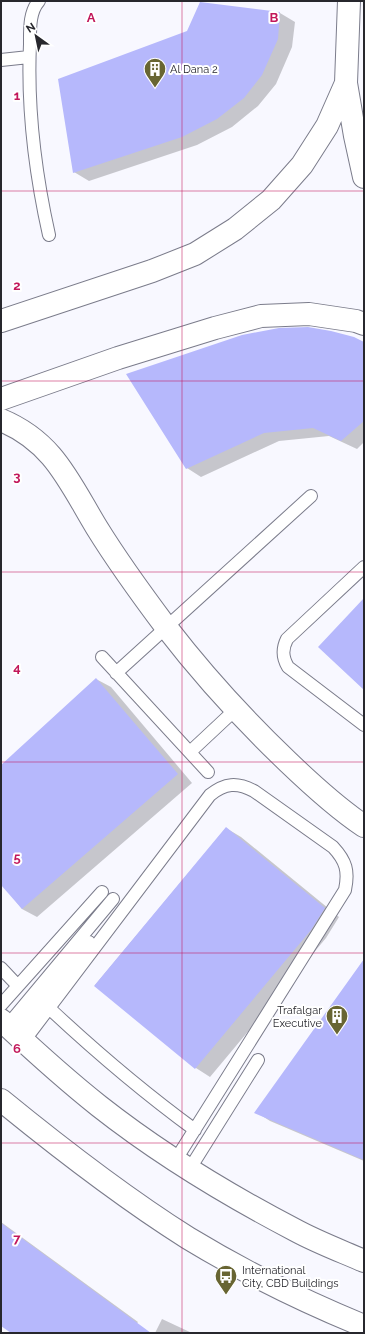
<svg xmlns="http://www.w3.org/2000/svg" width="365" height="1334" font-family="Raleway,sans-serif">
  <style>
    .shadow { fill: #0003 }
    .building { fill: #b6b8fc }
    .lines { fill: none; stroke-linecap: round; stroke-linejoin: round }
    .service-casing { stroke: #7b7c8b; stroke-width: 14 }
    .minor-casing { stroke: #7b7c8b; stroke-width: 24 }
    .tertiary-casing { stroke: #7b7c8b; stroke-width: 24 }
    .service { stroke: #fff; stroke-width: 12 }
    .minor { stroke: #fff; stroke-width: 22 }
    .tertiary { stroke: #fff; stroke-width: 22 }
    .grid { fill: none; stroke: #c2185b; stroke-width: 1; stroke-opacity: 0.55 }
    .labels { text-anchor: middle; dominant-baseline: central; stroke-width: 4; stroke-linejoin: round; paint-order: stroke }
    .poi-label { font-size: 11px; fill: #27272d; stroke: #fff; text-anchor: start }
    .grid-label { font-size: 13px; text-anchor: middle; font-weight: bold; fill: #c2185b; stroke: #fff; stroke-width: 4; stroke-linejoin: round; paint-order: stroke }
  </style>
  <rect width="100%" height="100%" fill="#f8f8ff"/>
  <path class="shadow" d="M 280,13 L 295,22 L 292,47 L 276,84 L 258,106 L 232,127 L 197,145 L 89,181 L 74,172 Z
    M 364,344 L 364,442 L 357,449 L 329,436 L 279,441 L 201,477 L 187,468 Z
    M 96,679 L 111,687 L 192,783 L 37,917 L 22,909 L 1,883 L 1,766 Z
    M 226,828 L 241,837 L 339,917 L 326,938 L 210,1077 L 196,1068 L 95,985 Z
    M 364,960 L 364,1161 L 270,1121 L 256,1112 Z
    M 1,1222 L 138,1322 L 129,1333 L 13,1333 L 1,1324 Z
    M 162,1319 L 192,1333 L 155,1333 Z"/>
  <path class="building" d="M 200,2 L 280,12 L 278,39 L 262,75 L 244,98 L 217,119 L 182,137 L 73,173 L 58,79 L 187,31 Z
    M 308,327 L 331,331 L 354,337 L 364,342 L 364,421 L 341,441 L 313,428 L 264,433 L 186,469 L 126,374 L 242,335 L 279,328 Z
    M 364,598 L 364,690 L 318,647 Z
    M 96,678 L 178,774 L 22,909 L 1,885 L 1,765 Z
    M 226,827 L 325,908 L 311,930 L 195,1069 L 94,986 Z
    M 364,959 L 364,1160 L 254,1113 Z
    M 1,1223 L 151,1333 L 11,1333 L 1,1326 Z"/>
  <g class="lines">
    <g class="service-casing">
      <path id="service" d="M 39,1 C 29,12 30,30 30,44 C 27,109 35,172 49,235
        M 1,60 L 29,57
        M 364,567 L 287,639 C 282,649 282,657 288,667 L 364,725
        M 102,657 L 208,772
        M 116,673 L 311,496
        M 190,752 L 236,709
        M 1,968 L 18,986
        M 1,1005 L 102,892
        M 49,1008 C 95,1051 143,1092 195,1130
        M 7,1026 L 113,899
        M 16,1033 L 89,942
        M 24,1041 L 210,795 C 225,783 237,782 254,791 L 333,847 C 346,861 349,871 345,890 L 175,1161
        M 189,1170 L 258,1060"/>
    </g>
    <g class="minor-casing">
      <path id="minor" d="M 1,420 C 54,442 69,482 97,528 C 118,562 142,595 166,627 C 203,675 244,720 288,762 C 312,785 337,808 364,826"/>
    </g>
    <g class="tertiary-casing">
      <path id="tertiary" d="M 349,1 L 346,83 L 355,136 L 364,177
        M 1,321 L 152,271 L 195,254 L 235,229 L 271,200 L 302,165 L 327,126 L 346,83
        M 1,399 L 118,358 L 215,328 L 261,316 L 309,314 L 356,321 L 364,324
        M 1,1020 C 33,1050 65,1079 99,1106 C 160,1154 226,1194 295,1230 C 317,1242 341,1251 364,1261
        M 1,1100 C 61,1149 123,1197 188,1238 C 244,1272 303,1301 364,1326"/>
    </g>
    <use href="#service" class="service"/>
    <use href="#minor" class="minor"/>
    <use href="#tertiary" class="tertiary"/>
  </g>
  <path class="grid" d="M 182,1 L 182,1333M 1,191 L 364,191M 1,381 L 364,381M 1,572 L 364,572M 1,762 L 364,762M 1,953 L 364,953M 1,1143 L 364,1143"/>
  <defs>
    <g id="building-pin" transform="scale(1.15)"><path d="M0 17L-7.5 6A9.5 9.5 0 1 1 7.5 6Z" fill="#686532" stroke="#fff"/><path d="M-4-6H4V6H1V3H-1V6H-4ZM-2.5-4.3h1.7v1.8h-1.7ZM.8-4.3h1.7v1.8H.8ZM-2.5-1h1.7V.8h-1.7ZM.8-1h1.7V.8H.8Z" fill="#fff"/></g>
    <g id="bus-pin" transform="scale(1.15)"><path d="M0 17L-7.5 6A9.5 9.5 0 1 1 7.5 6Z" fill="#686532" stroke="#fff"/><path d="M-5-6H5V4H4V6H2V4H-2V6H-4V4H-5ZM-3.5-4V0h7V-4ZM-3.5 1.2v1.5H-2V1.2ZM2 1.2v1.5H3.5V1.2Z" fill="#fff"/></g>
  </defs>
  <g fill-rule="evenodd">
    <use href="#building-pin" x="155" y="69"/>
    <use href="#building-pin" x="337" y="1016"/>
    <use href="#bus-pin" x="226" y="1276"/>
  </g>
  <g class="labels">
    <g class="poi-label">
      <text x="170" y="69">Al Dana 2</text>
      <text x="322" y="1010" text-anchor="end">Trafalgar<tspan x="322" dy="13">Executive</tspan></text>
      <text x="242" y="1270">International<tspan x="242" dy="13">City, CBD Buildings</tspan></text>
    </g>
  </g>
  <g class="grid-label">
    <text x="91" y="22">A</text>
    <text x="274" y="22">B</text>
    <text x="17" y="100">1</text>
    <text x="17" y="290">2</text>
    <text x="17" y="481">3</text>
    <text x="17" y="672">4</text>
    <text x="17" y="862">5</text>
    <text x="17" y="1053">6</text>
    <text x="17" y="1243">7</text>
  </g>
  <rect width="365" height="1334" fill="none" stroke="#27272d" stroke-width="4"/>
  <g transform="translate(36 36) rotate(327)" stroke="#ffffff" stroke-width="3" paint-order="stroke">
  <path d="M0-3L7 15L0 10L-7 15Z" fill="#27272d"/>
  <text y="-6" font-size="11" font-weight="bold" text-anchor="middle" fill="#27272d">N</text>
  </g>
</svg>
